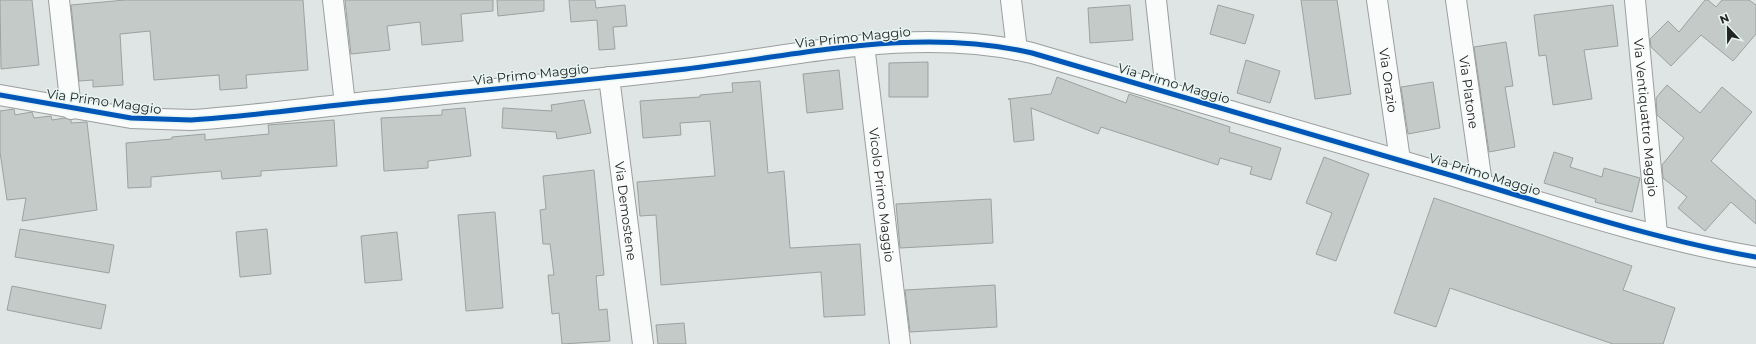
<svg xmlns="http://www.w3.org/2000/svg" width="1756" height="344" font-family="Montserrat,sans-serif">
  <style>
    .building { fill: #c4cac8; stroke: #9da1a0 }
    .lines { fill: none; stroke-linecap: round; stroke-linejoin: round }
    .street-casing { stroke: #9a9f9e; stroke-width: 22 }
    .street { stroke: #fafbfb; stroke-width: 20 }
    .cycleway-casing { stroke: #e8f5f2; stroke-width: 8 }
    .cycleway { stroke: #0057b8; stroke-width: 5 }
    .labels { text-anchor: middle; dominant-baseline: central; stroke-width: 3; stroke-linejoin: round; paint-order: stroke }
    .street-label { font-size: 13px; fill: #212625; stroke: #e8f5f2 }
  </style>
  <rect width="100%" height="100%" fill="#dee5e4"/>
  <path class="building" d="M 0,0 L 32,0 L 39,65 L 1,69 Z
    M 125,0 L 303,0 L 308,70 L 246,75 L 247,88 L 220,90 L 219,75 L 154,80 L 150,31 L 120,34 L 123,85 L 93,87 L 93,80 L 79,81 L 71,5 Z
    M 345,0 L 493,0 L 493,11 L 461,14 L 463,41 L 422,45 L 420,22 L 387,26 L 390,50 L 351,54 Z
    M 497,0 L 544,0 L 544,11 L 498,16 Z
    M 569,0 L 595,0 L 596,8 L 625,5 L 627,26 L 613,27 L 615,49 L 599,50 L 597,20 L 571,22 Z
    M 1301,0 L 1337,0 L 1351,94 L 1315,99 Z
    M 1705,0 L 1708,0 L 1716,7 L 1722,0 L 1749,0 L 1756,5 L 1756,34 L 1733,61 L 1701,35 L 1671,66 L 1651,47 L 1650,39 L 1668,21 L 1679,32 Z
    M 1130,5 L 1133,40 L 1090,43 L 1088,8 Z
    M 1218,5 L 1254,15 L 1245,44 L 1210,34 Z
    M 1613,5 L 1618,46 L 1584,50 L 1592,99 L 1553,105 L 1546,55 L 1539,56 L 1534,15 Z
    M 1506,42 L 1513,86 L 1505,87 L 1515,147 L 1489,152 L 1474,47 Z
    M 1246,60 L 1280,71 L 1270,103 L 1237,93 Z
    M 928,62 L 928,97 L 889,97 L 889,63 Z
    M 839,70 L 843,109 L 807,113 L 803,74 Z
    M 1057,77 L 1126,103 L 1129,94 L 1230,127 L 1229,132 L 1281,148 L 1271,180 L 1250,174 L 1252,167 L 1220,158 L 1218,165 L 1101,127 L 1098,134 L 1031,108 L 1034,140 L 1014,142 L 1010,99 L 1008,99 L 1051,94 Z
    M 760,81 L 768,173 L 784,171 L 790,248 L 860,244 L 865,315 L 824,317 L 821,272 L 661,285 L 656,215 L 640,216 L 637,182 L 715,176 L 710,121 L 680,123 L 681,135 L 643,138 L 640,101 L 700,97 L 700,95 L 733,92 L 732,83 Z
    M 1433,82 L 1440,128 L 1408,134 L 1401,87 Z
    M 1667,85 L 1700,113 L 1722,87 L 1752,112 L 1711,161 L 1756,201 L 1756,224 L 1731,202 L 1705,231 L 1678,208 L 1687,197 L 1663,178 L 1662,165 L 1684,138 L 1657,115 L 1656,98 Z
    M 584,100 L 591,133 L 557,139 L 556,132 L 502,128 L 503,108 L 552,111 L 551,105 Z
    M 465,108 L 471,156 L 428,161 L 428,168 L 384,171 L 381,118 L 442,115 L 442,110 Z
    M 14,109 L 15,115 L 32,112 L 34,118 L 51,116 L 52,120 L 65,118 L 71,120 L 71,123 L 87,122 L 97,210 L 22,221 L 26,198 L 7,200 L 0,152 L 0,111 Z
    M 334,120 L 337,166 L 261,171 L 261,176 L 222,179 L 221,171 L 151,177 L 151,187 L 128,188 L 126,143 L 172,139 L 172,137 L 205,134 L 205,140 L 269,134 L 268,125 Z
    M 1554,152 L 1573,158 L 1570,167 L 1602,177 L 1604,168 L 1640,178 L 1632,212 L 1595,202 L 1596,199 L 1544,183 Z
    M 1324,157 L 1369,174 L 1336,261 L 1316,254 L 1332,213 L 1306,203 Z
    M 594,170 L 604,275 L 596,276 L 599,310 L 607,309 L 610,341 L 562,344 L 559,313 L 552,314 L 548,275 L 554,275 L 550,244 L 543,244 L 540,210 L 546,209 L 543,176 Z
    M 1434,198 L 1632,266 L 1623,290 L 1675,308 L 1663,344 L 1613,344 L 1450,288 L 1436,327 L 1394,313 Z
    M 991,199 L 993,243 L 900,248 L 896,204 Z
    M 495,212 L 503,308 L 466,311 L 458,215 Z
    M 20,229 L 114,245 L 109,273 L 15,257 Z
    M 267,229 L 271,274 L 240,277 L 236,232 Z
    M 397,232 L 402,280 L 365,283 L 361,236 Z
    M 995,285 L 997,327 L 910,332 L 905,290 Z
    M 12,286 L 106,305 L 101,329 L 7,310 Z
    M 684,323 L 686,344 L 658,344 L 656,325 Z"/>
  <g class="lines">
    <g class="street-casing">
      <g id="street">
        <path d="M 59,0 L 71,109"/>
        <path d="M 333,0 L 345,104"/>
        <path d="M 1011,0 L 1017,50"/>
        <path d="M 1156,0 L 1166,92"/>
        <path id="s1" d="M 1377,0 L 1400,160"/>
        <path id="s2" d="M 1456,0 L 1482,184"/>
        <path id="s3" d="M 1635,0 L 1657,234"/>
        <path id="s4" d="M 864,45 L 900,344"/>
        <path id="s5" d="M 609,77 L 643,344"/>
        <path d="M 0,95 L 131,118 L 191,120 C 253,116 315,107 377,101 C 480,90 583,81 686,69 C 801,55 918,26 1032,53 C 1171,94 1311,134 1450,175 C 1551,205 1652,239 1756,257"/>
      </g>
    </g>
    <use href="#street" class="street"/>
    <g class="cycleway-casing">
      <path id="cycleway" d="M 0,95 L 131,118 L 191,120 C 253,116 315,107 377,101 C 480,90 583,81 686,69 C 801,55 918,26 1032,53 C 1171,94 1311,134 1450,175 C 1551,205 1652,239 1756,257"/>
    </g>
    <use href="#cycleway" class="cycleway"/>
  </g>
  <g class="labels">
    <g class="street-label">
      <text transform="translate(853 37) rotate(-6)">Via Primo Maggio</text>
      <text transform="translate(531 74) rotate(-6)">Via Primo Maggio</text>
      <text stroke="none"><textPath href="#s1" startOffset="81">Via Orazio</textPath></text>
      <text transform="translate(1174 83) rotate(16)">Via Primo Maggio</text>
      <text stroke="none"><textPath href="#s2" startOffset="93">Via Platone</textPath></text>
      <text transform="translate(104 101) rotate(8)">Via Primo Maggio</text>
      <text stroke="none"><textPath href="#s3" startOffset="118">Via Ventiquattro Maggio</textPath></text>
      <text transform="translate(1485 174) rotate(17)">Via Primo Maggio</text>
      <text stroke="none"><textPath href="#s4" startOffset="151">Vicolo Primo Maggio</textPath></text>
      <text stroke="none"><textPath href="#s5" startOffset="135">Via Demostene</textPath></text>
    </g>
  </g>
  <g transform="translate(1728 28) rotate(338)" stroke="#e8f5f2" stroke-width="3" paint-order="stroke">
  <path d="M0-3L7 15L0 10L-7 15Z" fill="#212625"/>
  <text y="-6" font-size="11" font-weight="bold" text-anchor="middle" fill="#212625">N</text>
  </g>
</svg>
